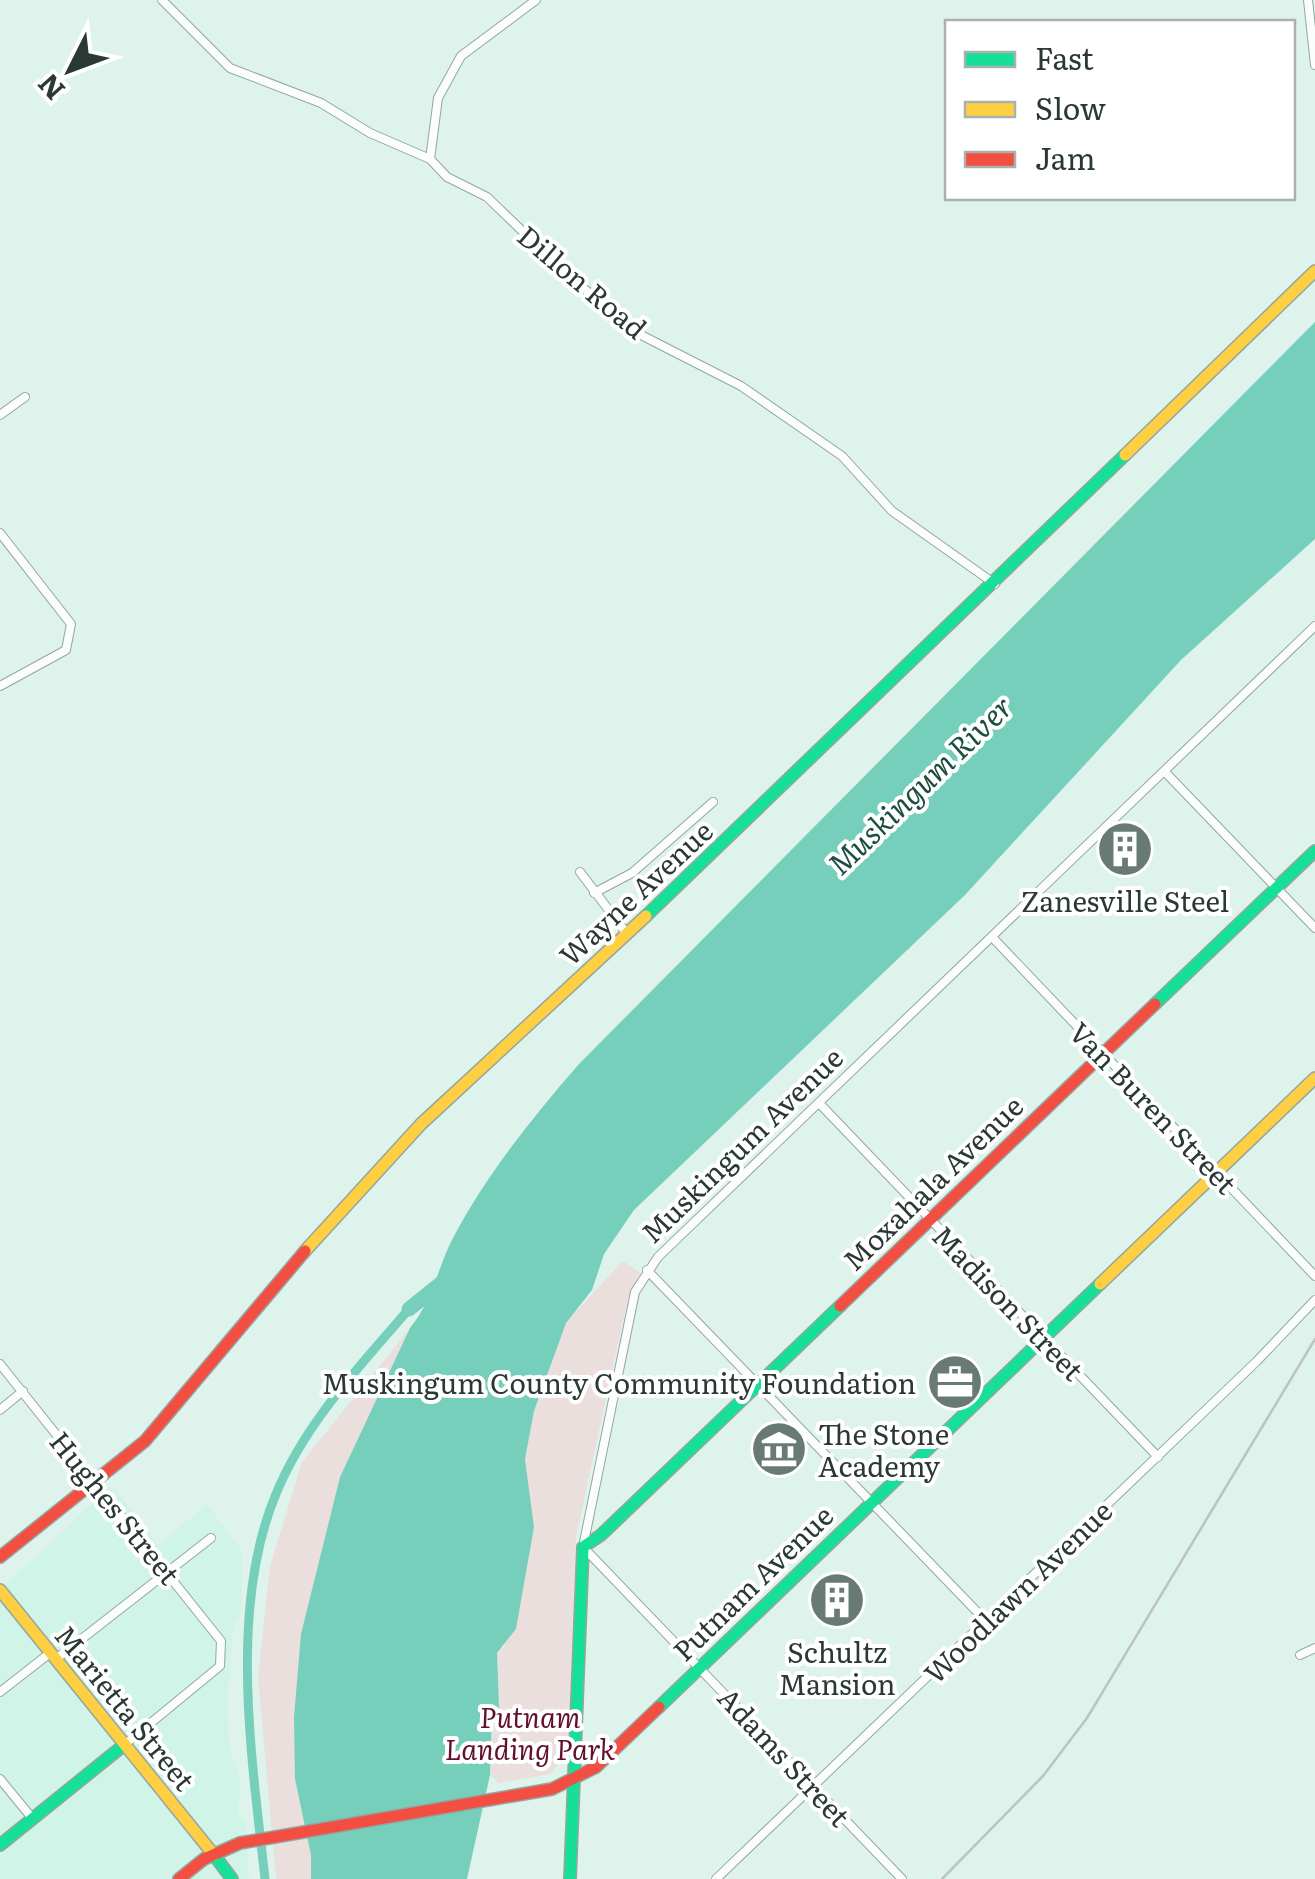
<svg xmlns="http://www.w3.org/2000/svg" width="1315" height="1879" font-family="Literata,serif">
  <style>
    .built { fill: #d1f4e9 }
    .green { fill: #ebdfde }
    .water { fill: #76cfba }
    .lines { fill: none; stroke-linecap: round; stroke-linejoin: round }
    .canal { stroke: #76cfba; stroke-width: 9 }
    .river { stroke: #76cfba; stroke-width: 15 }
    .street-casing { stroke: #95a5a0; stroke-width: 10 }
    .fast-casing { stroke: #95a5a0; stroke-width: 14 }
    .slow-casing { stroke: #95a5a0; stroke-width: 14 }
    .jam-casing { stroke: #95a5a0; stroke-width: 14 }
    .street { stroke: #fafdfc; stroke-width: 8 }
    .fast { stroke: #16e098; stroke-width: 11 }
    .slow { stroke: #ffcf43; stroke-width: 11 }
    .jam { stroke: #f24e42; stroke-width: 11 }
    .rail { stroke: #bdc3c1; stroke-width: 2.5 }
    .labels { text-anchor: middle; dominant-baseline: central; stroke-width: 8; stroke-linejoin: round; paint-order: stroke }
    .street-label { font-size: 28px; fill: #2a3934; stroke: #fff }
    .poi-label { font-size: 28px; fill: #2a3934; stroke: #fff }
    .park-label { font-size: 28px; font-style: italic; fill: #63112a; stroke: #fff }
    .water-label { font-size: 30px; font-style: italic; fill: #1c4e42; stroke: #fff }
  </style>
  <rect width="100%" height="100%" fill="#def3ec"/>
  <path class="built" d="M 112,1485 L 158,1545 L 207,1504 L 243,1552 L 241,1612 L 233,1627 L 228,1692 L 229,1745 L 241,1782 L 238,1813 L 247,1827 L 249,1879 L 0,1879 L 0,1590 Z"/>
  <path class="green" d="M 623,1261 L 640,1273 L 628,1298 L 576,1537 L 568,1758 L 563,1757 L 550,1774 L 499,1783 L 490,1775 C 491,1732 499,1696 497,1653 L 504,1646 L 534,1527 L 525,1459 L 534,1411 L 566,1322 Z
    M 410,1328 L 340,1477 L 296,1700 L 295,1779 L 312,1855 L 311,1879 L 276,1879 L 258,1677 L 270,1566 L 302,1462 Z"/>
  <path class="water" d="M 1315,322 L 1315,539 L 1181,660 L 965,895 L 634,1210 L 604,1254 L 592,1290 L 566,1323 L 534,1411 L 525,1459 L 534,1527 L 516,1629 L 497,1653 L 499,1707 L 492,1716 L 490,1775 L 467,1879 L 311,1879 L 311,1855 L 295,1779 L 294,1717 L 301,1634 L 340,1477 L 410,1328 C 433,1300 437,1269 453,1238 C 486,1175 532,1118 579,1064 Z"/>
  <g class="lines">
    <path class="canal" d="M 265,1879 C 252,1759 228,1608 276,1494 C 305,1423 360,1366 409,1309"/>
    <path class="river" d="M 409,1309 L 449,1277"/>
    <g class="street-casing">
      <path id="street" d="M 162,0 L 230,68 L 321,103 L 370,133 L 430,159 L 447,177 L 487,197 L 572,279 L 643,336 L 741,386 L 842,456 L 892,511 L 995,584
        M 1308,0 L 1315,65
        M 430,159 L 438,98 L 461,56 L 536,0
        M 0,415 L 25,397
        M 0,533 L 71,624 L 66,650 L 0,686
        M 1166,773 L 1315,928
        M 580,872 L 627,934
        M 594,893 L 632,873 L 713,802
        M 993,938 L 1315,1276
        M 819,1103 L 1158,1457
        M 647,1270 L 986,1621
        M 0,1364 L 221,1641 L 220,1666 L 124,1745
        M 0,1410 L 23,1391
        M 1300,1655 L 1315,1648
        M 56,1659 L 211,1538
        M 0,1692 L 50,1653
        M 0,1779 L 32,1818
        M 716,1879 L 1257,1361 L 1315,1300
        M 902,1879 L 583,1547 L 635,1292 L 658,1257 L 1315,626"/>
    </g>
    <g class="fast-casing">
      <path id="fast" d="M 646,916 L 1125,455
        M 1155,1004 L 1315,851
        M 659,1707 L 1100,1284
        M 0,1845 L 124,1745
        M 214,1855 L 232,1879
        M 570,1879 L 583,1547 L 601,1535 L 840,1306"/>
    </g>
    <g class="slow-casing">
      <path id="slow" d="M 1125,455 L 1315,271
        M 305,1251 L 421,1124 L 646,916
        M 1100,1284 L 1315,1078
        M 0,1590 L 214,1855"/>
    </g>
    <g class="jam-casing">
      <path id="jam" d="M 840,1306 L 1155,1004
        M 0,1557 L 145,1441 L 305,1251
        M 179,1879 L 204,1859 L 240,1843 L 552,1789 L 596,1767 L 659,1707"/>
    </g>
    <use href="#street" class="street"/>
    <use href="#fast" class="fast"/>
    <use href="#slow" class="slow"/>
    <use href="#jam" class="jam"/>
    <path class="rail" d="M 942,1879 L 1043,1776 L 1087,1718 L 1315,1339"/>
  </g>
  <defs>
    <g id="building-disc" transform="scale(2.875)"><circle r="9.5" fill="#697a74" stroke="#fff"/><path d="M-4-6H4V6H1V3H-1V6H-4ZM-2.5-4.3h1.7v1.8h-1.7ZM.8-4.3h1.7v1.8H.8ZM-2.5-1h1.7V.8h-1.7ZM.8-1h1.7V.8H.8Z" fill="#fff"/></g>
    <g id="office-disc" transform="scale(2.875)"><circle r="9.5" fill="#697a74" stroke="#fff"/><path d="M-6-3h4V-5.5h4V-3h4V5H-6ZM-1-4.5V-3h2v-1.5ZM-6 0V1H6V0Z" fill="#fff"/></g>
    <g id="museum-disc" transform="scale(2.875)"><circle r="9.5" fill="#697a74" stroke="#fff"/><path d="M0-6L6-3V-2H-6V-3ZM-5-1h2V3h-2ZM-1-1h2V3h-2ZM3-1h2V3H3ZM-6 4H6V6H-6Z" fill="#fff"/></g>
  </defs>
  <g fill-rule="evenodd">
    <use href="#building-disc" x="1125" y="849"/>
    <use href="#office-disc" x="955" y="1382"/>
    <use href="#museum-disc" x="779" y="1449"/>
    <use href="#building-disc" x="837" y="1600"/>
  </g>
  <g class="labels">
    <g class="street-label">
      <text transform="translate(583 281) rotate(40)">Dillon Road</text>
      <text transform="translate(635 892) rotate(-43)">Wayne Avenue</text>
      <text transform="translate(1154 1107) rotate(46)">Van Buren Street</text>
      <text transform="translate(741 1144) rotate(-44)">Muskingum Avenue</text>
      <text transform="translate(932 1182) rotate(-44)">Moxahala Avenue</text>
      <text transform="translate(1009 1302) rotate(46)">Madison Street</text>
      <text transform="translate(116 1507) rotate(51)">Hughes Street</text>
      <text transform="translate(752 1582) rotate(-44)">Putnam Avenue</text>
      <text transform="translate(1017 1591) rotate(-44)">Woodlawn Avenue</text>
      <text transform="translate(126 1707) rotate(51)">Marietta Street</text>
      <text transform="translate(785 1756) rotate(47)">Adams Street</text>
    </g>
    <g class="poi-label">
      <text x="1125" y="900">Zanesville Steel</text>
      <text x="916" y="1382" text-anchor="end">Muskingum County Community Foundation</text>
      <text x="818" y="1433" text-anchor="start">The Stone<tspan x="818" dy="32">Academy</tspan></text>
      <text x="837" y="1651">Schultz<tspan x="837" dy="32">Mansion</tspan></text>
    </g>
    <g class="park-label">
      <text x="530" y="1716">Putnam<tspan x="530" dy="32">Landing Park</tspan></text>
    </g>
    <g class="water-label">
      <text transform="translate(919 784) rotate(-44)">Muskingum River</text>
    </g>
  </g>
  <rect x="945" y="20" width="350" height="180" fill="#ffffff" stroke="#aab0ae" stroke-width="2.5"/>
  <rect x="965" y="52" width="50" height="15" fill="#16e098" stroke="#aab0ae" stroke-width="2.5"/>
  <text x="1035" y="70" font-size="30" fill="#2a3934">Fast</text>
  <rect x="965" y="102" width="50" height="15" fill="#ffcf43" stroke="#aab0ae" stroke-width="2.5"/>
  <text x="1035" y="120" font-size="30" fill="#2a3934">Slow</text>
  <rect x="965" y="152" width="50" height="15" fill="#f24e42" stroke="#aab0ae" stroke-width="2.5"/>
  <text x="1035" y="170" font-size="30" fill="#2a3934">Jam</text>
  <g transform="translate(70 70) rotate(228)" stroke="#ffffff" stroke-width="8" paint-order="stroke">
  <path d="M0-8L18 38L0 25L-18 38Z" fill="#2a3934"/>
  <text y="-15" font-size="28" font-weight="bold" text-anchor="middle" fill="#2a3934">N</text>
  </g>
</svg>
